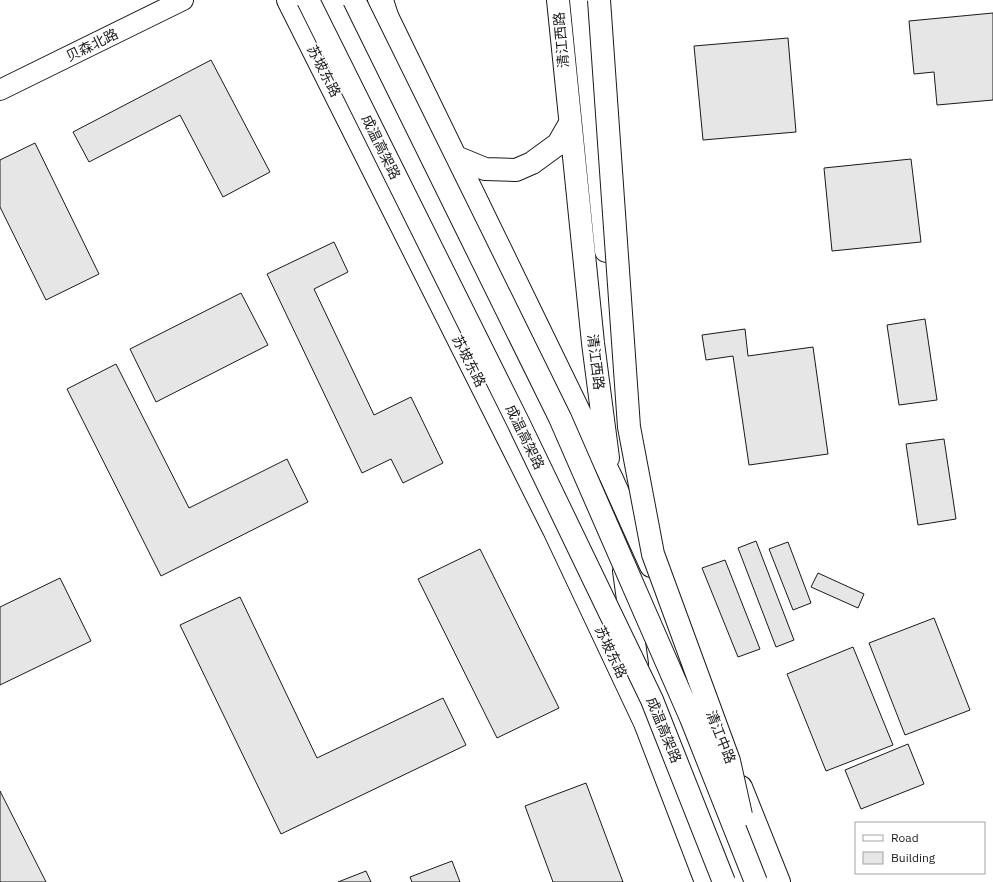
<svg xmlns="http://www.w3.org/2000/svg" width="993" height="882" font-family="'IBM Plex Sans','Noto Sans SC',sans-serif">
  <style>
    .building { fill: #e6e6e6; stroke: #1a1a1a }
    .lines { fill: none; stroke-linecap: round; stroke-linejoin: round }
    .minor-casing { stroke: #1a1a1a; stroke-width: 22 }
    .major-casing { stroke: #1a1a1a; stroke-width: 24 }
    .highway-casing { stroke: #1a1a1a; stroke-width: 24 }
    .minor { stroke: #fff; stroke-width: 20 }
    .major { stroke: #fff; stroke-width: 22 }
    .highway { stroke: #fff; stroke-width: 22 }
    .highway-bridge-casing { stroke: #1a1a1a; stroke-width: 24; stroke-linecap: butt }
    .highway-bridge { stroke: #fff; stroke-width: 22 }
    .labels { text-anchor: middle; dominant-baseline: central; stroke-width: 3; stroke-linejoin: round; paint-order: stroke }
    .street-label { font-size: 14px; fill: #1a1a1a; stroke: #fff }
  </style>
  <rect width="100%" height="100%" fill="#fff"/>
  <path class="building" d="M 993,13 L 993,100 L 937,105 L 934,72 L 914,74 L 909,21 Z
    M 788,38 L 796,132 L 703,140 L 694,46 Z
    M 211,60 L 270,172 L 223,197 L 180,115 L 89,162 L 73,132 Z
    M 35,143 L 99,274 L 46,300 L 0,207 L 0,160 Z
    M 911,159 L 921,242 L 832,251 L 824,168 Z
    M 334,242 L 348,272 L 314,289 L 374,415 L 411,397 L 443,463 L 403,483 L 391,459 L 362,473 L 267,274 Z
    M 241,293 L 268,345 L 156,402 L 130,349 Z
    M 925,319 L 937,400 L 899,405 L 887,325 Z
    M 745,329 L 748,356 L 813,347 L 828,454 L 749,465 L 733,356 L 706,360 L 702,335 Z
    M 116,364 L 189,508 L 287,459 L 308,502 L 161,576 L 67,389 Z
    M 944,439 L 956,519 L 918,525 L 906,444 Z
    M 756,541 L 794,640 L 776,647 L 738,548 Z
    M 788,542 L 811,603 L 793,610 L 769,549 Z
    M 480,549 L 559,708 L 497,738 L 418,579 Z
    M 725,560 L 760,649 L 738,657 L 702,568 Z
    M 818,573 L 864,594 L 858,608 L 811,587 Z
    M 60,578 L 91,641 L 0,685 L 0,607 Z
    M 240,597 L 317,758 L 443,698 L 466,745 L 281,834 L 180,625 Z
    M 934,618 L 970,710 L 905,735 L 869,643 Z
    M 853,647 L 893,745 L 826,771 L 787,674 Z
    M 908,744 L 924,784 L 861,809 L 845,770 Z
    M 586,783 L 623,882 L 553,882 L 525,806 Z
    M 0,791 L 46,882 L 0,882 Z
    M 452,861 L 460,882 L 412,882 L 410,877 Z
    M 366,871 L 371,882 L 338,882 Z"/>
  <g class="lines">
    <g class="minor-casing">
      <path id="minor" d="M 0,90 L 183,0"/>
    </g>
    <g class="major-casing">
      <path id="major" d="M 288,0 L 554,530 L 645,723 L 706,882
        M 382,0 L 387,16 L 611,477 L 651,566
        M 558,0 L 593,343 L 608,458
        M 581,0 L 606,251
        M 456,157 L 485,169 L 516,170 L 532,163 L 558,144 L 569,125
        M 624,571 L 637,664
        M 741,787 L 779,882"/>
    </g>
    <g class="highway-casing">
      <path id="highway" d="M 379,0 L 387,16"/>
    </g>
    <use href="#minor" class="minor"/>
    <use href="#major" class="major"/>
    <use href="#highway" class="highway"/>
    <g class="highway-bridge-casing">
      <path id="highway-bridge" d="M 308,0 L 518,422 L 652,700 L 724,882
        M 354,0 L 560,418 L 691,718 L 756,882
        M 599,0 L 629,427 L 653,554 L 729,761 L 741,815"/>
    </g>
    <use href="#highway-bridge" class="highway-bridge"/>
  </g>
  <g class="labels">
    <g class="street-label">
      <text transform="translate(561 40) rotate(-95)">清江西路</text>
      <text transform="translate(92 45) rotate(-26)">贝森北路</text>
      <text transform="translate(324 71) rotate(63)">苏坡东路</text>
      <text transform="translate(381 147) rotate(64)">成温高架路</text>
      <text transform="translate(469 361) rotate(63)">苏坡东路</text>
      <text transform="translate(596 362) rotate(83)">清江西路</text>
      <text transform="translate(525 437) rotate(64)">成温高架路</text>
      <text transform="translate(611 652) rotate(65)">苏坡东路</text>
      <text transform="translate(664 730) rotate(68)">成温高架路</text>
      <text transform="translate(721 737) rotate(68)">清江中路</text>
    </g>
  </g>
  <rect x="855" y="822" width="130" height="52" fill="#ffffff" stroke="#a3a3a3"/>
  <rect x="863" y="835" width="20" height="6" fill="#ffffff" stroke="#a3a3a3"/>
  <text x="891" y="842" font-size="12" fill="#1a1a1a">Road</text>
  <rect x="863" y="852" width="20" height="12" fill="#e6e6e6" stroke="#a3a3a3"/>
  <text x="891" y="862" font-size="12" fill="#1a1a1a">Building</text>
</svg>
